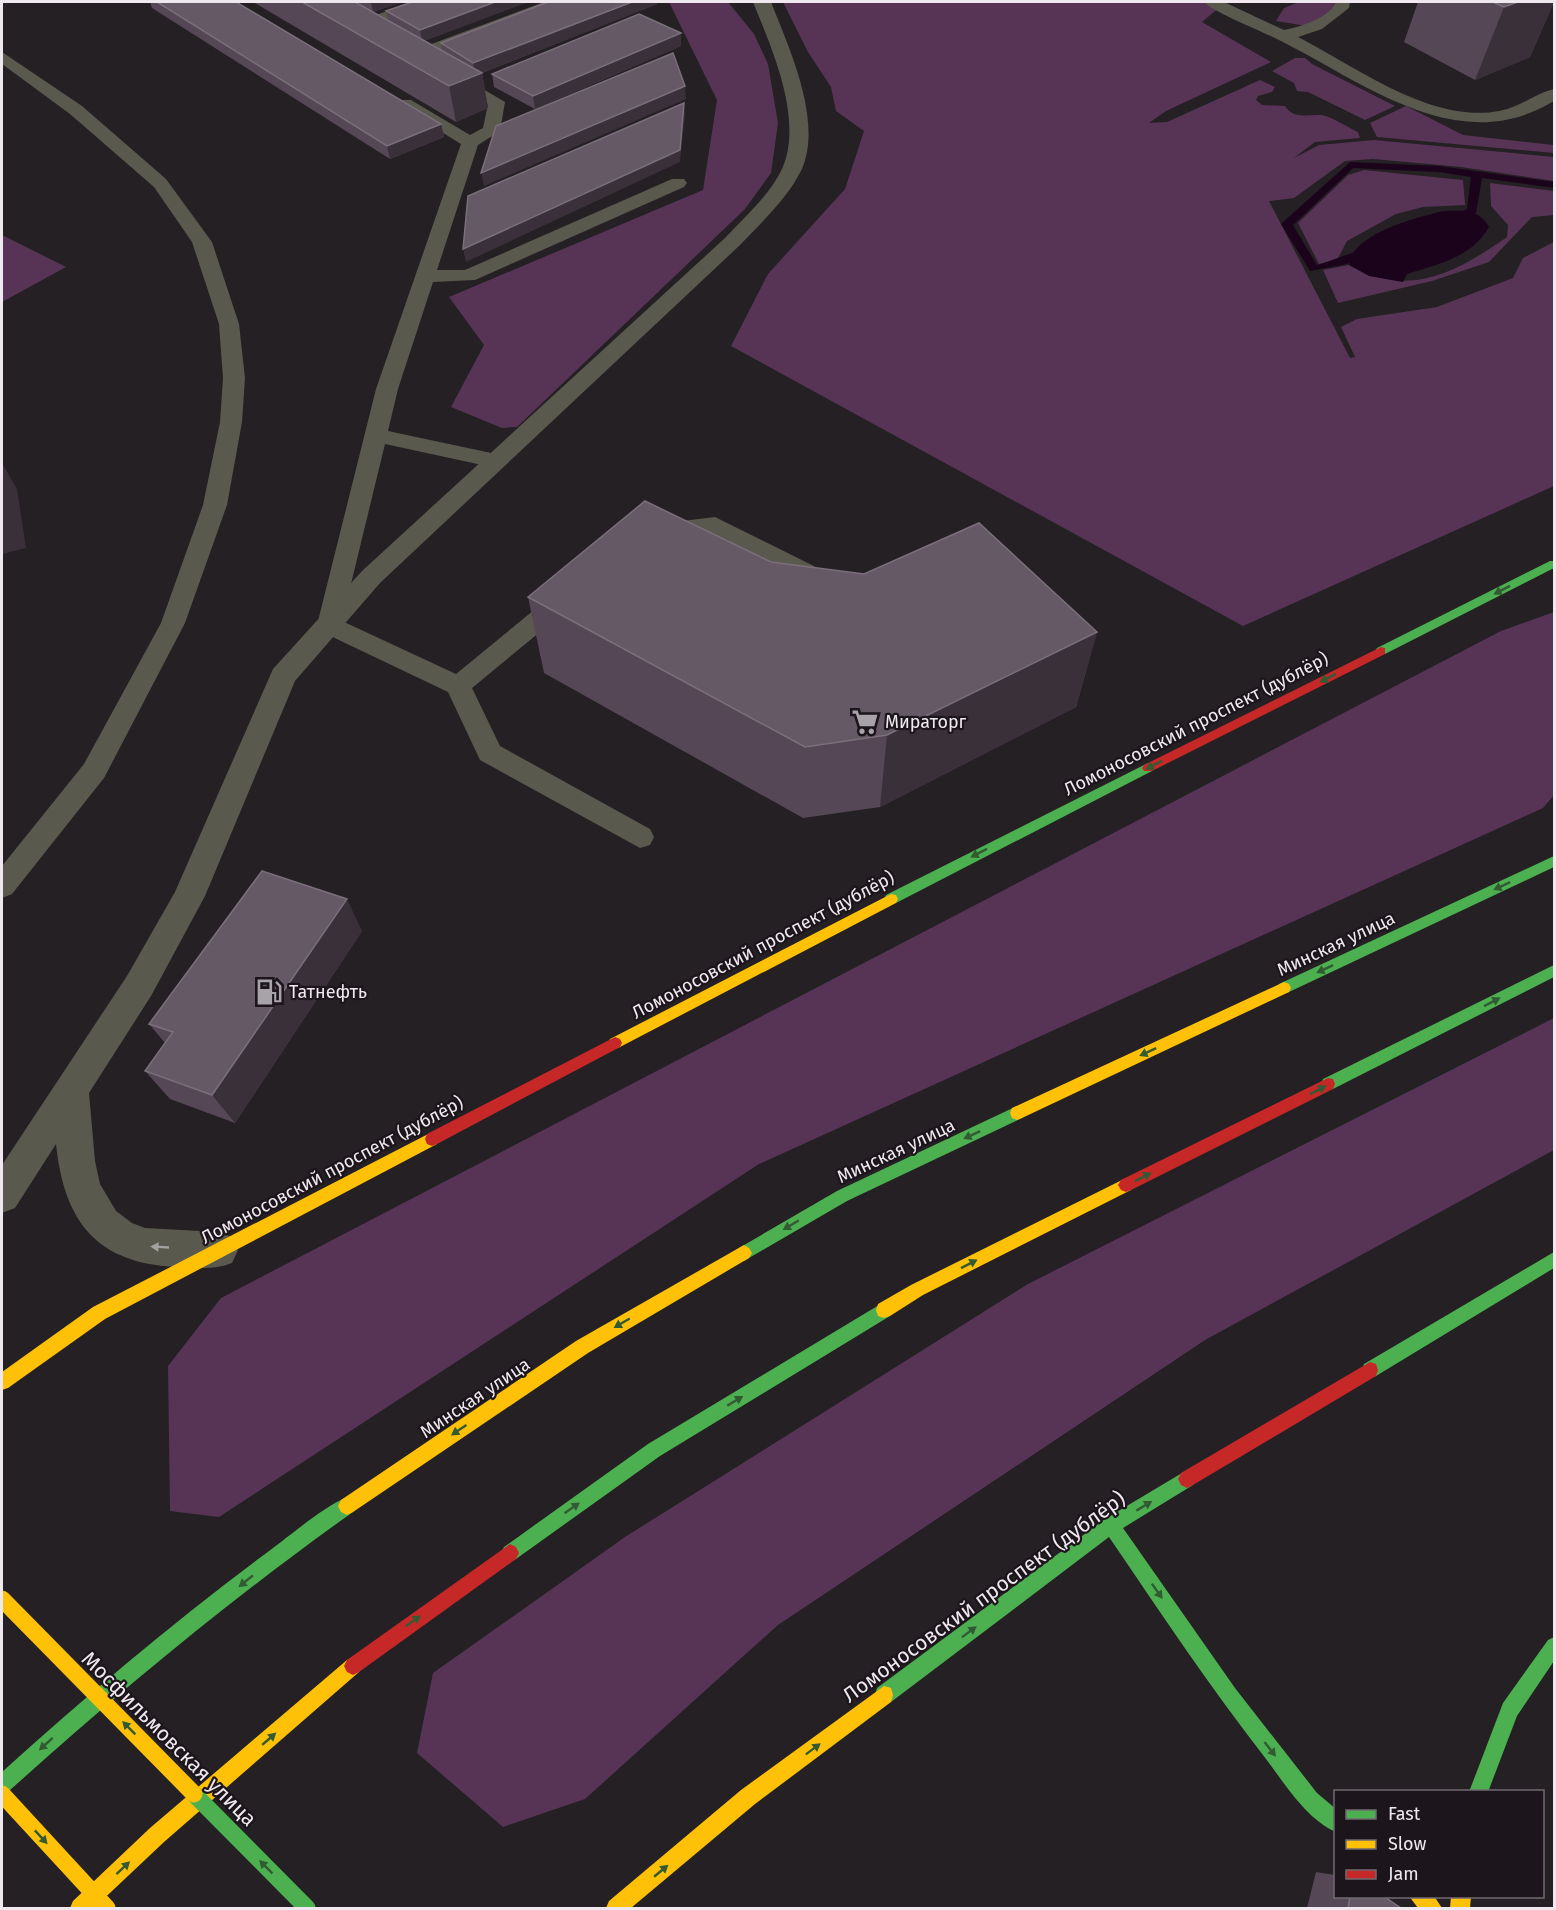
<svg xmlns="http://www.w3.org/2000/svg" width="1556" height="1910" font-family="'Fira Sans',sans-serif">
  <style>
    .green { fill: #573455 }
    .water { fill: #1c031c }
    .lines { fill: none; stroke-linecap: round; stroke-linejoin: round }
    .stream { fill: #1c031c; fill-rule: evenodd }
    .lane { fill: #59594d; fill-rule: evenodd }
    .street { fill: #59594d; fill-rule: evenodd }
    .fast { fill: #4caf50; fill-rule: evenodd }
    .slow { fill: #ffc107; fill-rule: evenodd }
    .jam { fill: #c62828; fill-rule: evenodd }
    .fast-bridge { stroke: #4caf50; stroke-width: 17 }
    .slow-bridge { stroke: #ffc107; stroke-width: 17 }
    .wall { fill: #554755 }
    .shaded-wall { fill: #3a303a }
    .building { fill: #655965; stroke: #7b6f7b; stroke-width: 1.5 }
    .oneway { fill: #325a33 }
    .oneway2 { fill: #a4a19e }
    .labels { text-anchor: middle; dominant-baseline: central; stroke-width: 4.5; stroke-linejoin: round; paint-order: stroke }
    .poi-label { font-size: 18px; fill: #efe9ef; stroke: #1c151c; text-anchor: start }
    .street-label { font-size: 18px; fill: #efe9ef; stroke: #1c151c }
    .near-street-label { font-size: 21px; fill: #efe9ef; stroke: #1c151c }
  </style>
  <rect width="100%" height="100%" fill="#242024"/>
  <path class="green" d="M 669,2 L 728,2 L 754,34 L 768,64 L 778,123 L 771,173 L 745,209 L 517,427 L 502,428 L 451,407 L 484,345 L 449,297 L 703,190 L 717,100 Z
    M 783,2 L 1212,2 L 1221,6 L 1202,22 L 1271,62 L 1166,111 L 1149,123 L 1167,122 L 1260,80 L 1275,87 L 1272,92 L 1258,96 L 1256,100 L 1262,105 L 1285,106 C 1294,120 1308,114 1321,115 C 1333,117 1347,127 1358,132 L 1360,138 L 1315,142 L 1294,158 L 1319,145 L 1374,140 L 1554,157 L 1554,181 L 1461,167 L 1373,159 L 1345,161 L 1294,198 L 1269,201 L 1350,358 L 1355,357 L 1341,327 L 1357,319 L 1437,307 L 1513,278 L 1523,258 L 1554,242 L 1554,486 L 1243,626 L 731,346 L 768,274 L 845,189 L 864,131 L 836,111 L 831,87 L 808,52 Z
    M 1299,2 L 1334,2 L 1344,5 L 1313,27 L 1276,21 L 1284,8 Z
    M 1295,58 L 1305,58 L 1312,64 L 1395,106 L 1365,120 L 1308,92 L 1297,91 L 1294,83 L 1272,71 Z
    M 1406,106 L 1463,135 L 1554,145 L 1554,153 L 1377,137 L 1370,123 Z
    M 1364,170 L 1463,180 L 1465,205 L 1423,207 L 1396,214 L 1347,241 L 1337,260 L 1319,264 L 1298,223 L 1348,175 Z
    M 1490,183 L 1554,191 L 1554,215 L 1532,217 L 1489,262 L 1432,281 L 1338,303 L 1323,270 L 1349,265 C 1409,299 1457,272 1507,237 L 1508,225 L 1491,206 Z
    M 2,235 L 66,267 L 2,302 Z
    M 1554,612 L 1554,795 L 1543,808 L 759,1164 L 219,1517 L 170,1511 L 168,1366 L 221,1298 L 1501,631 Z
    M 1554,1018 L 1554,1150 L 1205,1340 L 778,1625 L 585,1799 L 503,1827 L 417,1753 L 433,1673 L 625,1537 L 1028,1284 Z"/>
  <path class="water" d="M 1443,211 C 1463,211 1478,208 1489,227 C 1472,257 1439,264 1407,274 L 1403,282 L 1369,276 L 1349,265 C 1351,259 1353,252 1357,248 C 1378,227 1416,218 1443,211 Z"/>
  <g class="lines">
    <path class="stream" d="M 1350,162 L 1439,166 L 1554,182 L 1554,188 L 1482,178 L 1476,213 L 1449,223 L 1443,220 L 1445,218 L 1467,209 L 1471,177 L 1439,172 L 1353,168 L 1293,225 L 1317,265 C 1330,262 1374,242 1381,248 L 1347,264 L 1310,271 L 1281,224 Z"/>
    <path class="lane" d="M 414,2 L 435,2 L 432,5 L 370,27 L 364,29 L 356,24 L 358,21 Z
      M 544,2 L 565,2 L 562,5 L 422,58 L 410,58 L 408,55 L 410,52 Z
      M 1204,2 L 1224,2 L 1284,30 C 1301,27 1330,17 1336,2 L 1350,2 L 1349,8 L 1322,29 L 1298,37 C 1355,66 1431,124 1499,111 C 1521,107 1534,94 1554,89 L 1554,101 C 1459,159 1366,84 1281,41 C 1266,33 1213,12 1204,2 Z
      M 2,52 L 82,106 L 166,179 L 212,242 L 239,324 L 245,378 L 242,422 L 227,505 L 185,623 L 104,778 L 12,894 L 2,898 L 2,866 L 84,764 L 161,623 L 203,505 L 220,422 L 223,378 L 219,324 L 192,242 L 154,187 L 70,114 L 2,64 Z
      M 451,70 L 505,102 L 500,131 L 478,145 L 437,270 L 465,270 L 672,179 L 684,179 L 687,183 L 684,187 L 475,280 L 433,282 L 398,389 L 388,431 L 496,454 L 504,456 L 507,461 L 504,466 L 496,468 L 385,444 L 342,621 L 456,674 L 556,592 L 565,590 L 574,592 L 577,598 L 574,604 L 472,688 L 500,746 L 650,829 L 654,837 L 650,845 L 640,848 L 480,760 L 448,692 L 320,631 L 317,625 L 376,389 L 461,144 L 396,104 L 399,100 L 411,100 L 470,135 L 483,128 L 488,104 L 445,79 L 443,75 Z
      M 715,517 L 836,577 L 839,583 L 836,589 L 827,591 L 818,589 L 712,533 L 658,540 L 650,537 L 646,532 L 650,527 L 658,524 Z"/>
    <path class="street" d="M 753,2 L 771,2 C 789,48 824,122 801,171 C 786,200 761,223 739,246 L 380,583 L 295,681 L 205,896 L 151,996 L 89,1093 L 95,1161 L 100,1184 L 116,1211 L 132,1223 L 145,1228 L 219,1232 L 232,1237 L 238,1250 L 232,1263 C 215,1270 197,1268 178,1267 C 96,1264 64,1221 56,1144 L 15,1208 L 2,1213 L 2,1165 L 127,976 L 175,892 L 273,669 L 362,571 L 725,238 C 744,217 768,197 781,171 C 805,122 772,49 753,2 Z"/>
    <path class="fast" d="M 1550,561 L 1554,561 L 1554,568 L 1385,654 L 1377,654 L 1375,651 L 1377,648 Z
      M 1148,763 L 1152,765 L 1154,768 L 1152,771 L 896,903 L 886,903 L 884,899 L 886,895 Z
      M 1554,856 L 1554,867 L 1289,992 L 1284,994 L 1279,992 L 1277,988 L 1279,984 Z
      M 1554,965 L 1554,977 L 1333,1089 L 1328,1090 L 1323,1089 L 1321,1084 L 1323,1079 Z
      M 1017,1106 L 1022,1108 L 1024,1113 L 1022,1118 L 847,1201 L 749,1258 L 744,1261 L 739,1258 L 736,1253 L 739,1248 L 837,1191 Z
      M 1554,1252 L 1554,1268 L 1376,1376 L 1370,1378 L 1364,1376 L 1362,1370 L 1364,1364 Z
      M 884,1302 L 890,1304 L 892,1310 L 890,1316 L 660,1456 L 516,1559 L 510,1562 L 504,1559 L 501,1553 L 504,1547 L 648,1444 Z
      M 1187,1470 L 1193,1473 L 1196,1479 L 1193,1485 L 1123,1528 L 1235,1688 L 1317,1793 L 1336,1809 L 1336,1832 C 1306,1819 1285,1784 1266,1759 C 1210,1687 1160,1612 1109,1537 L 891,1702 L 884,1704 L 877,1702 L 875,1695 L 877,1688 L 1105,1519 Z
      M 347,1497 L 353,1500 L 356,1506 L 353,1512 C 232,1598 119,1692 9,1791 L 2,1793 L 2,1772 C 85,1697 171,1624 261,1557 C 285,1540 321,1508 347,1497 Z
      M 1554,1637 L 1554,1661 L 1517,1716 L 1488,1792 L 1469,1792 L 1503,1703 L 1548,1640 Z"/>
    <path class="slow" d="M 891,894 L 896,895 L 898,899 L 896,903 L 620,1047 L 615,1049 L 610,1047 L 608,1043 L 610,1039 Z
      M 1284,982 L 1289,984 L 1291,988 L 1289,992 L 1022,1118 L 1017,1120 L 1012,1118 L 1010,1113 L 1012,1108 Z
      M 432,1132 L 437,1134 L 439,1139 L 437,1144 L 105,1319 L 8,1388 L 2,1390 L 2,1372 L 93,1307 Z
      M 1126,1178 L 1131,1180 L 1134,1185 L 1131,1190 L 923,1295 L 890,1316 L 884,1318 L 878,1316 L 876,1310 L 878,1304 L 911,1285 Z
      M 744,1245 L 749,1248 L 752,1253 L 749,1258 L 588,1353 L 353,1512 L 347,1515 L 341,1512 L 338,1506 L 341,1500 L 576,1341 Z
      M 353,1657 L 359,1660 L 362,1666 L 359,1672 L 164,1842 L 94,1908 L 70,1908 L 73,1901 L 150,1828 L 347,1660 Z
      M 884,1686 L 891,1688 L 893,1695 L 891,1702 L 755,1804 L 631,1908 L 606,1908 L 609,1901 L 741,1790 Z
      M 1409,1896 L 1434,1896 L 1442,1908 L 1418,1908 Z
      M 1451,1896 L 1471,1896 L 1470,1908 L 1450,1908 Z"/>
    <path class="jam" d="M 1381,647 L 1385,648 L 1385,654 L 1152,771 L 1144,771 L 1142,768 L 1144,765 Z
      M 615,1037 L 620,1039 L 622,1043 L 620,1047 L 437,1144 L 432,1146 L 427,1144 L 425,1139 L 427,1134 Z
      M 1328,1078 L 1333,1079 L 1335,1084 L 1333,1089 L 1131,1190 L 1126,1192 L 1121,1190 L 1118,1185 L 1121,1180 Z
      M 1370,1362 L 1376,1364 L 1378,1370 L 1376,1376 L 1193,1485 L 1187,1488 L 1181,1485 L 1178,1479 L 1181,1473 Z
      M 510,1544 L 516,1547 L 519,1553 L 516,1559 L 359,1672 L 353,1675 L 347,1672 L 344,1666 L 347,1660 Z"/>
    <path class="fast-bridge" d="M 194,1794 L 307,1908"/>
    <path class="slow-bridge" d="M 2,1599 L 194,1794
      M 2,1794 L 107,1908"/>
  </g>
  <path class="wall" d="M 150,2 L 236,2 L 441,124 L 444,137 L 390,159 L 152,8 Z
    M 253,2 L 402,2 L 373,12 L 388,20 L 386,11 L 412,2 L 426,41 L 442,50 L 441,43 L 548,2 L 657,2 L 657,4 L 482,73 L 488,108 L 456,122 Z
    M 1418,2 L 1554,2 L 1530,57 L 1475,80 L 1404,42 Z
    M 681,33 L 681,46 L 535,109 L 494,87 L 492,74 Z
    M 771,562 L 1097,632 L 1076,707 L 880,807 L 803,818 L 544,673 L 528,597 Z
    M 362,931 L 235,1123 L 170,1099 L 145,1071 L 165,1043 L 149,1024 Z
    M 1316,1872 L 1335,1875 L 1335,1896 L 1383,1896 L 1401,1908 L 1307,1908 Z"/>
  <path class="shaded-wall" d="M 371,2 L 402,2 L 373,12 Z
    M 495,2 L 529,2 L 422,42 L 420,30 Z
    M 632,2 L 657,2 L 657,4 L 482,73 L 488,108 L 456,122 L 449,86 L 475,76 L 473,63 Z
    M 1518,2 L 1554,2 L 1530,57 L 1475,80 L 1504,7 Z
    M 681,33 L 681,46 L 535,109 L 533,96 Z
    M 685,86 L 686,99 L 484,186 L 481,173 Z
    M 684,103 L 685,115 L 680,162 L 466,262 L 463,249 Z
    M 441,124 L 444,137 L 390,159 L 387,146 Z
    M 2,463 L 17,489 L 26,548 L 2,554 Z
    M 1097,632 L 1076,707 L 880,807 L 887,735 Z
    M 347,899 L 362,931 L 235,1123 L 212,1095 Z"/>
  <path class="building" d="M 157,2 L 236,2 L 441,124 L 387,146 Z
    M 302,2 L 355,2 L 482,73 L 449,86 Z
    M 412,2 L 495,2 L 420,30 L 386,11 Z
    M 548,2 L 632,2 L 473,63 L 441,43 Z
    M 1493,2 L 1518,2 L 1504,7 Z
    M 639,14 L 681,33 L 533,96 L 492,74 Z
    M 673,53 L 685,86 L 481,173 L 496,126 Z
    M 684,103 L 680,150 L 463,249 L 468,196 Z
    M 645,501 L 771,562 L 864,574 L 979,523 L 1097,632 L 887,735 L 805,747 L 528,597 Z
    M 262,871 L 347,899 L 212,1095 L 145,1071 L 173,1032 L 149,1024 Z
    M 1350,1896 L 1383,1896 L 1401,1908 L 1348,1908 Z"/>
  <defs><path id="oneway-solid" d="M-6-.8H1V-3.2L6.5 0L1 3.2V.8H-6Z" transform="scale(1.5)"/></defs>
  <g class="oneway">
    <use href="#oneway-solid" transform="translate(1502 590) rotate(153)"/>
    <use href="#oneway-solid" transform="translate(1328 678) rotate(153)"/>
    <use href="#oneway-solid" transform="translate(1154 765) rotate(153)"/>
    <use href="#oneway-solid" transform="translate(979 853) rotate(153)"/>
    <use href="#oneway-solid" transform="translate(1502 886) rotate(155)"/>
    <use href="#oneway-solid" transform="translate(1325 969) rotate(155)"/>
    <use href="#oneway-solid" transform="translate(1492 1002) rotate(-27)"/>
    <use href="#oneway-solid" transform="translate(1148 1052) rotate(155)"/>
    <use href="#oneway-solid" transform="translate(1318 1090) rotate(-27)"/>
    <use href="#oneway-solid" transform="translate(972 1135) rotate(155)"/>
    <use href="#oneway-solid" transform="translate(1143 1177) rotate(-27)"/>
    <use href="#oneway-solid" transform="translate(791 1225) rotate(150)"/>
    <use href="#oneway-solid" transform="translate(969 1264) rotate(-27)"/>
    <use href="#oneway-solid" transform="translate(622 1323) rotate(150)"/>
    <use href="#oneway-solid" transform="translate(735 1401) rotate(-31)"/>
    <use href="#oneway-solid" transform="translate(459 1430) rotate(146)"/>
    <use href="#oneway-solid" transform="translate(1144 1506) rotate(-31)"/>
    <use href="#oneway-solid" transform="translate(572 1508) rotate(-35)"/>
    <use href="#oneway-solid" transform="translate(246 1581) rotate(141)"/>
    <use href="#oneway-solid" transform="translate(1157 1591) rotate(55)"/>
    <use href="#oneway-solid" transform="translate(413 1621) rotate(-35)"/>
    <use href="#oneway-solid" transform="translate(969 1632) rotate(-37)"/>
    <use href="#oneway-solid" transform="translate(129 1728) rotate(-135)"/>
    <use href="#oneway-solid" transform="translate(269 1739) rotate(-41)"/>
    <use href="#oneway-solid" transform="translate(46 1744) rotate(138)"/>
    <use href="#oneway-solid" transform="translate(813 1749) rotate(-37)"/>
    <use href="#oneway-solid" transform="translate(1270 1749) rotate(52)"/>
    <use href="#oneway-solid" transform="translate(41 1837) rotate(47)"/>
    <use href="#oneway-solid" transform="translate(266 1867) rotate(-135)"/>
    <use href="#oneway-solid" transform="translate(123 1868) rotate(-43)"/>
    <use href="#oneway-solid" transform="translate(661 1871) rotate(-40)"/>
  </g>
  <use class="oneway2" href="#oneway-solid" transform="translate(160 1247) rotate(-177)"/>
  <defs>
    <g id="supermarket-bare" transform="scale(2.07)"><path d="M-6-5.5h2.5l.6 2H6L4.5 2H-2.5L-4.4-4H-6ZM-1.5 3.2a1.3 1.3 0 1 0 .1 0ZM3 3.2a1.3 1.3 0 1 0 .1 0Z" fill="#a8a3a8" stroke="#1c151c" stroke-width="2.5" paint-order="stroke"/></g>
    <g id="fuel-bare" transform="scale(2.07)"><path d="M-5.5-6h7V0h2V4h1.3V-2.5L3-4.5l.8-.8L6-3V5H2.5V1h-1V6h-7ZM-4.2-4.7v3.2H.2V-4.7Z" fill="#a8a3a8" stroke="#1c151c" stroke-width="2.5" paint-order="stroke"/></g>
  </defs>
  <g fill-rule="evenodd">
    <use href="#supermarket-bare" x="865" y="722"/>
    <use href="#fuel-bare" x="269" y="992"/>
  </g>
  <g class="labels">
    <g class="poi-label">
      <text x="885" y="722">Мираторг</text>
      <text x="289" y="992">Татнефть</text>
    </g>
    <g class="street-label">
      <text transform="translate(1196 724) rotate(-27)">Ломоносовский проспект (дублёр)</text>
      <text transform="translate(1336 944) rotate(-25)">Минская улица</text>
      <text transform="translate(763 945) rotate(-28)">Ломоносовский проспект (дублёр)</text>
      <text transform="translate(896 1151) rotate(-25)">Минская улица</text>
      <text transform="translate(332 1170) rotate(-28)">Ломоносовский проспект (дублёр)</text>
      <text transform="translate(475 1398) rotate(-34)">Минская улица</text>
    </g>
    <g class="near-street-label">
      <text transform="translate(984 1597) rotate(-36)">Ломоносовский проспект (дублёр)</text>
      <text transform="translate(169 1739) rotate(45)">Мосфильмовская улица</text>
    </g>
  </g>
  <rect width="1556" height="1910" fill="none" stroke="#efe9ef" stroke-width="6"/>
  <rect x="1334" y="1790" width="210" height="108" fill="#1c151c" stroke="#706a70" stroke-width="1.5"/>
  <rect x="1346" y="1810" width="30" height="9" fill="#4caf50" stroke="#706a70" stroke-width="1.5"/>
  <text x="1388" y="1820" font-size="18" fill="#efe9ef">Fast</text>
  <rect x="1346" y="1840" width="30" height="9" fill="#ffc107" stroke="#706a70" stroke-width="1.5"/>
  <text x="1388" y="1850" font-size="18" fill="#efe9ef">Slow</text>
  <rect x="1346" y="1870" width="30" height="9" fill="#c62828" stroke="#706a70" stroke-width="1.5"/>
  <text x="1388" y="1880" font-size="18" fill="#efe9ef">Jam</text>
</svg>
